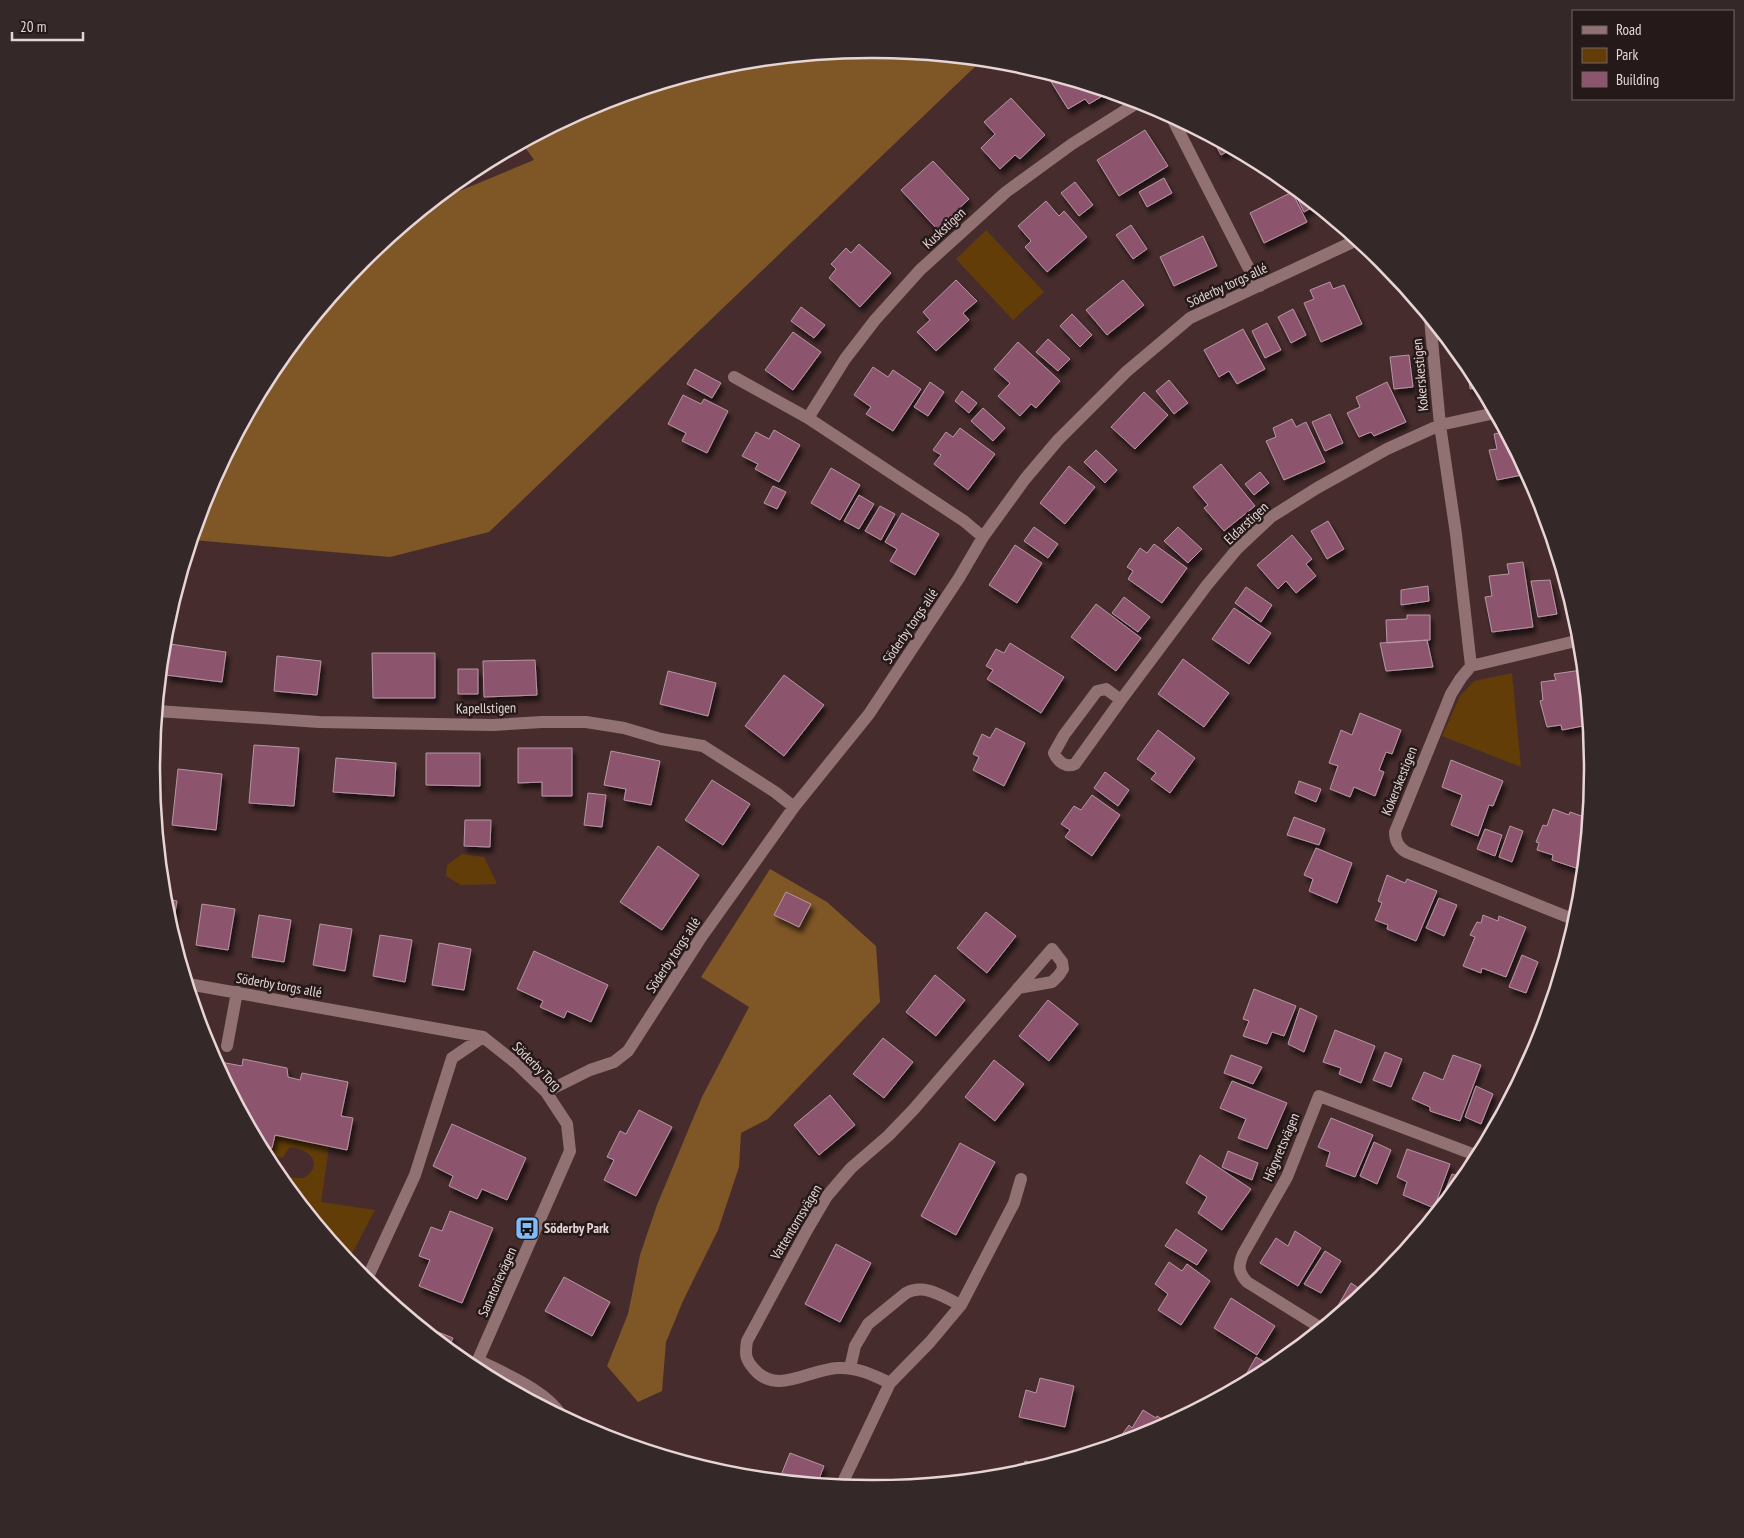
<svg xmlns="http://www.w3.org/2000/svg" width="1744" height="1538" font-family="'PT Sans Narrow',sans-serif">
  <style>
    .green { fill: #633d07 }
    .forest { fill: #7f5626 }
    .building { fill: #8d546d; stroke: #b596a2; filter: url(#shadow) }
    .lines { fill: none; stroke-linecap: round; stroke-linejoin: round }
    .minor { stroke: #917172; stroke-width: 12 }
    .labels { text-anchor: middle; dominant-baseline: central; stroke-width: 5; stroke-linejoin: round; paint-order: stroke }
    .street-label { font-size: 14px; fill: #e7d5d5; stroke: #251919 }
    .poi-label { font-size: 14px; font-weight: bold; fill: #e7d5d5; stroke: #251919; text-anchor: start }
    .rim { fill: none; stroke: #e7d5d5; stroke-width: 2.5 }
  </style>
  <defs>
    <filter id="shadow"><feDropShadow dx="3" dy="5.5" stdDeviation="2.5" flood-color="#0009"/></filter>
  </defs>
  <rect width="100%" height="100%" fill="#472c2d"/>
  <path class="green" d="M 986,230 L 1044,292 L 1013,320 L 956,259 Z
    M 1512,673 L 1521,767 L 1442,736 L 1460,696 L 1474,681 Z
    M 462,854 L 484,857 L 497,884 L 461,885 L 446,876 L 447,865 Z
    M 275,1135 L 329,1147 L 321,1202 L 375,1210 L 348,1261 L 279,1177 L 281,1175 C 288,1176 295,1179 301,1178 C 306,1178 308,1175 311,1172 C 321,1157 303,1148 290,1147 L 282,1158 L 274,1155 L 266,1157 L 260,1145 L 272,1148 Z"/>
  <path class="forest" d="M 872,49 L 982,60 L 489,532 L 390,557 L 193,540 L 207,493 L 273,369 L 363,260 L 433,202 L 534,160 L 522,143 L 597,103 L 732,63 Z
    M 770,869 L 827,902 L 876,946 L 880,1002 L 768,1119 L 741,1133 L 739,1167 L 718,1230 L 683,1301 L 666,1342 L 662,1391 L 638,1402 L 607,1366 L 628,1314 L 640,1255 L 657,1205 L 702,1097 L 749,1007 L 701,977 Z"/>
  <path class="building" d="M 1057,76 L 1109,92 L 1089,104 L 1085,99 L 1068,109 L 1050,80 Z
    M 1011,98 L 1045,135 L 1020,159 L 1015,155 L 1000,169 L 981,148 L 995,134 L 984,122 Z
    M 1145,130 L 1168,166 L 1119,196 L 1097,160 Z
    M 1212,138 L 1232,149 L 1221,155 Z
    M 933,161 L 969,199 L 937,229 L 901,190 Z
    M 1164,178 L 1172,193 L 1147,207 L 1139,192 Z
    M 1075,182 L 1093,205 L 1079,216 L 1061,193 Z
    M 1291,185 L 1315,206 L 1304,212 Z
    M 1292,192 L 1307,222 L 1264,243 L 1250,213 Z
    M 1046,201 L 1059,216 L 1064,211 L 1087,237 L 1047,272 L 1025,247 L 1031,241 L 1018,226 Z
    M 1131,225 L 1147,249 L 1133,259 L 1116,235 Z
    M 1203,236 L 1217,266 L 1174,286 L 1160,257 Z
    M 859,244 L 891,273 L 860,307 L 829,278 L 836,269 L 831,264 L 846,248 L 851,253 Z
    M 956,280 L 977,301 L 963,313 L 969,320 L 936,351 L 917,332 L 930,320 L 923,312 Z
    M 1123,280 L 1144,305 L 1107,335 L 1086,310 Z
    M 1330,282 L 1333,289 L 1344,285 L 1362,324 L 1321,342 L 1304,303 L 1314,299 L 1310,290 Z
    M 801,307 L 825,325 L 814,338 L 791,321 Z
    M 1293,309 L 1306,335 L 1291,343 L 1278,317 Z
    M 1072,314 L 1092,335 L 1080,347 L 1060,326 Z
    M 1267,323 L 1281,350 L 1265,358 L 1252,331 Z
    M 1243,329 L 1265,369 L 1237,384 L 1229,371 L 1219,377 L 1204,350 Z
    M 793,332 L 821,352 L 793,390 L 765,370 Z
    M 1048,339 L 1070,359 L 1058,371 L 1036,352 Z
    M 1018,342 L 1060,381 L 1036,408 L 1031,404 L 1020,416 L 998,396 L 1010,383 L 994,369 Z
    M 1409,355 L 1413,387 L 1394,389 L 1390,357 Z
    M 1467,364 L 1471,369 L 1481,387 L 1470,389 Z
    M 873,367 L 888,377 L 893,370 L 921,389 L 893,431 L 866,414 L 871,407 L 854,395 Z
    M 695,369 L 721,383 L 712,398 L 687,384 Z
    M 1169,380 L 1188,403 L 1174,414 L 1156,391 Z
    M 930,382 L 944,392 L 928,416 L 914,407 Z
    M 1387,382 L 1406,422 L 1374,436 L 1371,432 L 1359,437 L 1347,413 L 1360,407 L 1356,397 Z
    M 962,391 L 977,403 L 969,413 L 955,401 Z
    M 1144,392 L 1168,415 L 1135,449 L 1111,427 Z
    M 683,395 L 701,404 L 704,399 L 728,411 L 707,453 L 682,441 L 686,433 L 668,424 Z
    M 983,408 L 1005,428 L 993,441 L 971,421 Z
    M 1330,414 L 1343,443 L 1325,451 L 1312,422 Z
    M 1292,419 L 1296,427 L 1306,422 L 1325,462 L 1284,480 L 1266,441 L 1276,437 L 1273,428 Z
    M 960,428 L 995,454 L 968,490 L 934,464 L 941,455 L 933,450 L 946,432 L 953,437 Z
    M 774,430 L 800,445 L 779,482 L 755,469 L 758,464 L 742,456 L 756,432 L 769,439 Z
    M 1504,432 L 1527,474 L 1497,480 L 1489,450 L 1497,449 L 1494,434 Z
    M 1096,450 L 1117,470 L 1105,483 L 1084,462 Z
    M 1221,464 L 1255,506 L 1224,531 L 1204,508 L 1208,505 L 1193,487 Z
    M 1069,466 L 1095,487 L 1065,524 L 1040,503 Z
    M 831,468 L 860,485 L 840,520 L 811,503 Z
    M 1260,472 L 1269,483 L 1254,495 L 1245,484 Z
    M 773,486 L 786,492 L 777,509 L 764,503 Z
    M 859,495 L 874,504 L 859,529 L 844,521 Z
    M 880,506 L 895,514 L 881,540 L 865,531 Z
    M 902,513 L 939,534 L 915,575 L 890,561 L 897,549 L 885,542 Z
    M 1328,521 L 1344,549 L 1327,559 L 1311,531 Z
    M 1034,527 L 1058,544 L 1048,558 L 1024,541 Z
    M 1178,527 L 1202,549 L 1188,563 L 1164,541 Z
    M 1292,535 L 1312,559 L 1306,564 L 1316,576 L 1296,593 L 1286,581 L 1278,589 L 1257,565 Z
    M 1154,544 L 1187,568 L 1162,603 L 1128,579 L 1133,571 L 1127,567 L 1140,548 L 1147,553 Z
    M 1015,545 L 1042,563 L 1017,603 L 989,585 Z
    M 1523,562 L 1533,627 L 1492,632 L 1485,597 L 1492,596 L 1489,576 L 1509,574 L 1507,564 Z
    M 1550,580 L 1557,614 L 1538,617 L 1531,581 Z
    M 1428,586 L 1429,601 L 1401,605 L 1401,590 Z
    M 1246,587 L 1272,605 L 1261,622 L 1235,603 Z
    M 1124,597 L 1150,617 L 1138,632 L 1112,613 Z
    M 1096,604 L 1141,638 L 1116,671 L 1071,637 Z
    M 1234,608 L 1271,633 L 1249,664 L 1212,639 Z
    M 1407,615 L 1430,615 L 1430,640 L 1387,643 L 1386,620 L 1407,619 Z
    M 1427,640 L 1433,667 L 1386,671 L 1380,643 Z
    M 1010,643 L 1064,677 L 1041,713 L 987,679 L 993,670 L 986,666 L 996,649 L 1004,653 Z
    M 170,644 L 226,652 L 222,682 L 166,675 Z
    M 372,653 L 435,653 L 435,698 L 373,698 Z
    M 277,656 L 321,661 L 317,695 L 274,691 Z
    M 1183,659 L 1229,693 L 1204,727 L 1158,694 Z
    M 535,660 L 537,695 L 484,697 L 483,661 Z
    M 458,669 L 478,669 L 478,694 L 458,694 Z
    M 1582,670 L 1588,725 L 1562,730 L 1561,725 L 1547,727 L 1540,701 L 1543,700 L 1541,682 L 1556,680 L 1554,674 Z
    M 668,671 L 716,683 L 708,716 L 660,704 Z
    M 784,675 L 824,705 L 784,756 L 745,726 Z
    M 1360,713 L 1401,730 L 1392,754 L 1386,752 L 1379,770 L 1384,772 L 1375,796 L 1354,787 L 1350,797 L 1330,789 L 1338,766 L 1329,763 L 1341,730 L 1352,735 Z
    M 996,728 L 1025,743 L 1004,786 L 973,770 L 979,757 L 973,754 L 982,734 L 990,738 Z
    M 1158,730 L 1195,758 L 1170,793 L 1151,779 L 1156,773 L 1137,759 Z
    M 254,745 L 299,748 L 294,806 L 249,803 Z
    M 518,748 L 572,748 L 572,796 L 542,796 L 542,782 L 518,783 Z
    M 611,751 L 660,761 L 651,805 L 624,800 L 626,789 L 604,785 Z
    M 153,753 L 159,785 L 153,786 L 152,769 Z
    M 426,753 L 480,753 L 480,786 L 426,785 Z
    M 336,758 L 396,763 L 394,796 L 333,792 Z
    M 1451,760 L 1503,781 L 1493,806 L 1489,805 L 1478,836 L 1451,825 L 1462,795 L 1442,787 Z
    M 178,769 L 222,774 L 216,830 L 172,825 Z
    M 1105,772 L 1129,790 L 1118,806 L 1094,788 Z
    M 712,780 L 750,804 L 723,845 L 685,820 Z
    M 1299,781 L 1321,789 L 1316,802 L 1295,793 Z
    M 588,793 L 606,795 L 602,827 L 584,825 Z
    M 1092,795 L 1120,815 L 1092,856 L 1065,837 L 1070,830 L 1061,824 L 1074,806 L 1081,810 Z
    M 1553,809 L 1569,815 L 1570,812 L 1587,818 L 1584,856 L 1579,869 L 1552,860 L 1553,855 L 1537,850 L 1539,843 L 1536,842 L 1543,825 L 1547,826 Z
    M 1294,817 L 1325,829 L 1319,845 L 1287,835 Z
    M 465,820 L 491,820 L 490,847 L 464,846 Z
    M 1510,826 L 1523,831 L 1512,862 L 1499,857 Z
    M 1485,829 L 1502,835 L 1495,856 L 1477,849 Z
    M 658,846 L 699,875 L 662,930 L 620,902 Z
    M 1316,848 L 1352,863 L 1337,903 L 1309,891 L 1313,879 L 1304,875 Z
    M 1387,875 L 1405,883 L 1407,879 L 1437,891 L 1416,941 L 1387,929 L 1388,925 L 1375,920 L 1382,903 L 1378,901 Z
    M 786,892 L 811,904 L 799,927 L 774,915 Z
    M 1439,898 L 1457,905 L 1444,936 L 1426,928 Z
    M 165,899 L 177,901 L 172,930 L 166,909 Z
    M 202,904 L 235,909 L 228,950 L 196,945 Z
    M 986,912 L 1016,936 L 987,973 L 957,948 Z
    M 259,915 L 291,920 L 284,962 L 252,957 Z
    M 1483,915 L 1498,921 L 1499,916 L 1526,927 L 1506,977 L 1482,968 L 1481,973 L 1463,966 L 1475,937 L 1470,935 L 1477,922 L 1481,923 Z
    M 320,924 L 352,929 L 345,971 L 313,965 Z
    M 380,935 L 412,940 L 405,982 L 373,976 Z
    M 439,943 L 471,949 L 464,990 L 432,985 Z
    M 534,951 L 608,985 L 591,1022 L 567,1011 L 564,1018 L 540,1007 L 543,1001 L 517,989 Z
    M 1522,955 L 1538,962 L 1526,993 L 1509,987 Z
    M 935,975 L 965,1000 L 936,1036 L 906,1012 Z
    M 1254,989 L 1296,1006 L 1284,1036 L 1272,1032 L 1267,1044 L 1243,1036 L 1249,1021 L 1243,1019 Z
    M 1048,1000 L 1078,1024 L 1049,1061 L 1019,1036 Z
    M 1300,1008 L 1317,1016 L 1304,1052 L 1288,1044 Z
    M 1335,1030 L 1375,1046 L 1361,1083 L 1339,1074 L 1341,1068 L 1323,1062 Z
    M 883,1038 L 913,1062 L 884,1098 L 853,1074 Z
    M 1385,1052 L 1402,1059 L 1391,1087 L 1373,1080 Z
    M 1231,1055 L 1262,1067 L 1253,1084 L 1224,1073 Z
    M 1453,1055 L 1481,1065 L 1460,1121 L 1430,1111 L 1430,1107 L 1412,1099 L 1424,1072 L 1443,1080 Z
    M 243,1059 L 287,1068 L 288,1077 L 300,1080 L 302,1073 L 348,1082 L 341,1116 L 353,1118 L 347,1150 L 275,1135 L 272,1148 L 260,1145 L 215,1061 L 242,1066 Z
    M 994,1060 L 1024,1084 L 995,1121 L 965,1097 Z
    M 1232,1081 L 1287,1103 L 1267,1149 L 1238,1138 L 1246,1119 L 1220,1108 Z
    M 1476,1086 L 1493,1094 L 1481,1124 L 1465,1117 Z
    M 830,1095 L 855,1125 L 819,1155 L 794,1125 Z
    M 639,1110 L 672,1127 L 636,1196 L 604,1180 L 614,1160 L 607,1157 L 620,1131 L 626,1134 Z
    M 1331,1118 L 1373,1135 L 1355,1177 L 1326,1166 L 1330,1152 L 1318,1147 Z
    M 452,1124 L 526,1158 L 507,1200 L 482,1189 L 477,1199 L 449,1186 L 453,1176 L 433,1166 Z
    M 1374,1142 L 1391,1150 L 1377,1184 L 1360,1176 Z
    M 960,1143 L 995,1162 L 956,1235 L 921,1216 Z
    M 1407,1149 L 1450,1164 L 1434,1208 L 1403,1195 L 1407,1182 L 1397,1177 Z
    M 1228,1151 L 1258,1163 L 1252,1180 L 1222,1167 Z
    M 1200,1155 L 1251,1189 L 1222,1230 L 1198,1213 L 1207,1197 L 1186,1183 Z
    M 1452,1174 L 1463,1178 L 1439,1208 L 1438,1208 Z
    M 450,1211 L 493,1228 L 462,1303 L 419,1286 L 430,1260 L 419,1256 L 431,1227 L 442,1231 Z
    M 1176,1229 L 1207,1250 L 1197,1265 L 1165,1246 Z
    M 1295,1231 L 1321,1248 L 1298,1286 L 1260,1263 L 1276,1238 L 1288,1246 Z
    M 836,1244 L 871,1263 L 840,1322 L 805,1304 Z
    M 1325,1251 L 1341,1261 L 1321,1293 L 1304,1284 Z
    M 1169,1262 L 1182,1271 L 1187,1264 L 1210,1281 L 1181,1325 L 1158,1310 L 1168,1294 L 1155,1284 Z
    M 564,1277 L 610,1302 L 592,1336 L 545,1311 Z
    M 1370,1279 L 1376,1283 L 1339,1313 L 1335,1311 L 1351,1283 L 1363,1291 Z
    M 1231,1298 L 1275,1326 L 1257,1355 L 1214,1328 Z
    M 418,1324 L 453,1338 L 448,1349 Z
    M 1256,1357 L 1273,1367 L 1240,1385 Z
    M 1040,1378 L 1074,1386 L 1065,1427 L 1019,1417 L 1026,1390 L 1036,1393 Z
    M 1143,1410 L 1156,1418 L 1157,1416 L 1169,1423 L 1147,1435 L 1122,1442 L 1125,1438 L 1121,1436 L 1129,1425 L 1132,1428 Z
    M 790,1453 L 824,1466 L 817,1484 L 779,1480 Z
    M 1025,1461 L 1043,1466 L 1022,1472 Z"/>
  <g class="lines">
    <path class="minor" d="M 1171,116 L 1247,265 L 1260,286
      M 1430,319 L 1440,425 L 1456,534 L 1471,666
      M 734,377 L 808,418
      M 983,537 L 964,521 L 808,418 L 845,359 L 875,320 L 920,270 L 1006,192 L 1072,144 L 1140,101
      M 1121,700 L 1075,764 C 1066,768 1058,762 1054,753 L 1064,735 L 1097,691 L 1106,689 L 1121,700 L 1207,585 L 1237,549 L 1271,517 L 1317,488 L 1387,449 L 1440,425 L 1495,413
      M 157,711 L 319,722 L 493,725 L 542,722 L 586,722 L 624,728 L 661,739 L 703,746 L 775,792 L 794,807
      M 1575,920 L 1406,852 C 1398,847 1395,841 1395,832 L 1451,694 L 1461,678 L 1471,666 L 1580,640
      M 188,984 L 483,1037 L 517,1064 L 546,1092 L 567,1124 L 570,1151 L 474,1369
      M 227,1046 L 237,992
      M 546,1092 L 590,1070 L 614,1062 L 628,1051 L 702,936 L 794,807 L 869,714 L 959,578 L 983,537 L 1025,479 L 1058,440 L 1126,372 L 1190,318 L 1357,240
      M 366,1281 L 415,1175 L 452,1058 L 483,1037
      M 1321,1328 L 1247,1282 C 1238,1272 1238,1266 1243,1254 L 1287,1177 L 1319,1096 L 1478,1156
      M 478,1360 C 505,1374 546,1390 562,1416
      M 850,1368 L 855,1346 L 868,1324 L 906,1293 C 925,1283 943,1297 961,1305
      M 890,1383 L 930,1342 L 961,1305 L 1014,1203 L 1021,1179
      M 841,1486 L 890,1383 C 873,1375 857,1367 838,1368 C 809,1369 777,1396 754,1369 C 745,1359 745,1354 747,1341 L 807,1230 L 827,1196 L 851,1168 L 888,1136 L 914,1109 L 1052,949 L 1062,962 L 1063,969 L 1059,975 L 1052,982 L 1018,988"/>
  </g>
  <defs>
    <g id="bus-square" transform="scale(1.25)"><rect x="-9" y="-9" width="18" height="18" rx="4" fill="#81bcfa" stroke="#251919"/><path d="M-5-6H5V4H4V6H2V4H-2V6H-4V4H-5ZM-3.5-4V0h7V-4ZM-3.5 1.2v1.5H-2V1.2ZM2 1.2v1.5H3.5V1.2Z" fill="#111"/></g>
  </defs>
  <g fill-rule="evenodd">
    <use href="#bus-square" x="527" y="1228"/>
  </g>
  <g class="labels">
    <g class="street-label">
      <text transform="translate(944 228) rotate(-43)">Kuskstigen</text>
      <text transform="translate(1227 285) rotate(-25)">Söderby torgs allé</text>
      <text transform="translate(1420 375) rotate(-95)">Kokerskestigen</text>
      <text transform="translate(1246 523) rotate(-43)">Eldarstigen</text>
      <text transform="translate(910 626) rotate(-56)">Söderby torgs allé</text>
      <text transform="translate(486 708) rotate(-1)">Kapellstigen</text>
      <text transform="translate(1399 781) rotate(-68)">Kokerskestigen</text>
      <text transform="translate(673 955) rotate(-57)">Söderby torgs allé</text>
      <text transform="translate(279 985) rotate(10)">Söderby torgs allé</text>
      <text transform="translate(537 1066) rotate(45)">Söderby Torg</text>
      <text transform="translate(1281 1147) rotate(-67)">Högvretsvägen</text>
      <text transform="translate(796 1222) rotate(-59)">Vattentornsvägen</text>
      <text transform="translate(497 1282) rotate(-66)">Sanatorievägen</text>
    </g>
    <g class="poi-label">
      <text x="544" y="1228">Söderby Park</text>
    </g>
  </g>
  <path d="M0 0H1744V1538H0ZM871 58H873A711 711 0 0 1 1584 769V769A711 711 0 0 1 873 1480H871A711 711 0 0 1 160 769V769A711 711 0 0 1 871 58Z" fill="#352828" fill-rule="evenodd"/>
  <path class="rim" d="M871 58H873A711 711 0 0 1 1584 769V769A711 711 0 0 1 873 1480H871A711 711 0 0 1 160 769V769A711 711 0 0 1 871 58Z"/>
  <rect x="1572" y="10" width="162" height="90" fill="#251919" stroke="#736464"/>
  <rect x="1582" y="26" width="25" height="8" fill="#917172" stroke="#736464"/>
  <text x="1616" y="35" font-size="15" fill="#e7d5d5">Road</text>
  <rect x="1582" y="48" width="25" height="15" fill="#633d07" stroke="#736464"/>
  <text x="1616" y="60" font-size="15" fill="#e7d5d5">Park</text>
  <rect x="1582" y="72" width="25" height="15" fill="#8d546d" stroke="#736464"/>
  <text x="1616" y="85" font-size="15" fill="#e7d5d5">Building</text>
  <path d="M12 32v8h71v-8" fill="none" stroke="#e7d5d5" stroke-width="2.5"/>
  <text x="20" y="32" font-size="15" fill="#e7d5d5" stroke="#251919" stroke-width="4" paint-order="stroke">20 m</text>
</svg>
